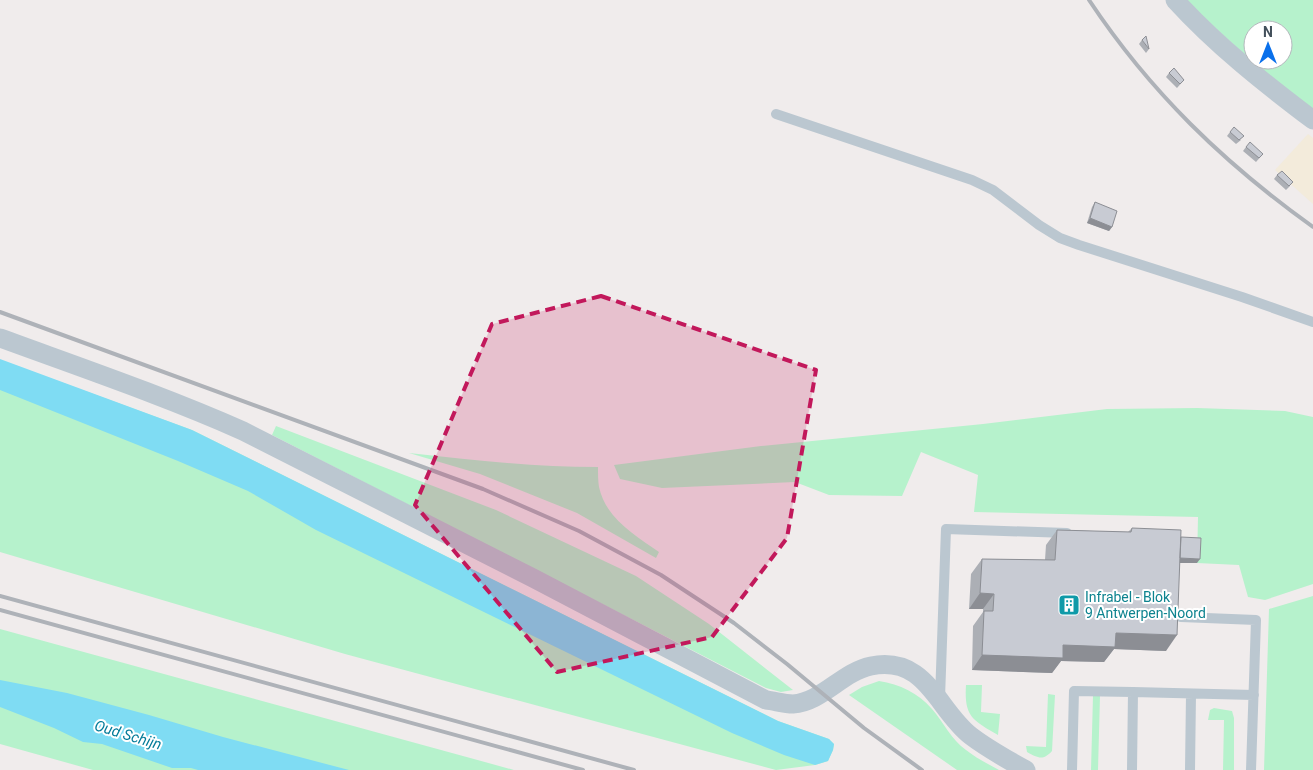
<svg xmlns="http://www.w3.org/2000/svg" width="1313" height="770" font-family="Roboto,sans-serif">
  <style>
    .green { fill: #b6f2cc; fill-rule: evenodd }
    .sand { fill: #f3ebdb }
    .water { fill: #7fdcf3 }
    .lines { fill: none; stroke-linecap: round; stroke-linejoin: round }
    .service { stroke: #bbc7d0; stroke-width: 10 }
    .minor { stroke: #bbc7d0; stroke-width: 19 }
    .rail { stroke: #aeb2b8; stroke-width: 4 }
    .wall { fill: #acafb5 }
    .shaded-wall { fill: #8c8e94 }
    .building { fill: #c8cbd3; stroke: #8c8e94 }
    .marked { fill: #c2185b; fill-opacity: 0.2; stroke: #c2185b; stroke-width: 4; stroke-dasharray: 10 6; stroke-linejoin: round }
    .labels { text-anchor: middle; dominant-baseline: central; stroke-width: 4; stroke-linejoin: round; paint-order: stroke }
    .culture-label { font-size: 14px; fill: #0d838f; stroke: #fff; text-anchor: start }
    .water-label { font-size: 15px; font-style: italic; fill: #037b99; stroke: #fff }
  </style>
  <rect width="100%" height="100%" fill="#f0ecec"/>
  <path class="green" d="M 1184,0 L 1313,0 L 1313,111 L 1283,89 ZM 1253,30 L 1283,30 L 1283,60 L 1253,60 Z
    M 0,360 L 192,430 L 778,721 L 829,739 L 834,744 L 833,750 L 828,761 L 815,765 L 776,770 L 345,654 L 0,552 Z
    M 1197,408 L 1285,411 L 1313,417 L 1313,584 L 1265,600 L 1248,597 L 1239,565 L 1197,563 L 1198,517 L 974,512 L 978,475 L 921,452 L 902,496 L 829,495 L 795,482 L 662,488 L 620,479 L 614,465 L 761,446 L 983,424 L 1107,409 Z
    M 276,426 L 496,510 L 636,576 L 709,624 L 793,690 L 781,692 L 766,688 L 272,435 Z
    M 409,453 C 472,460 534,467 598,467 C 598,474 598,481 599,487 C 606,519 635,535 659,552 L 656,558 L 577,513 L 480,474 Z
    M 1313,596 L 1313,770 L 1264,770 L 1269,609 Z
    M 0,629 L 514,770 L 93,770 L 0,744 Z
    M 879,681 C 900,684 918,693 932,709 C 944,723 951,739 966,750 C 976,758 988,764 999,770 L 957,770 L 849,695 L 862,687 Z
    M 966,685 L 982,685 L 981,712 L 1000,714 L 998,735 C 972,720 964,716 966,685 Z
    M 1048,694 L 1055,695 L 1052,751 C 1043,761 1038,758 1027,752 L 1026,746 L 1046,747 Z
    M 1093,696 L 1100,696 L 1098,770 L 1091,770 Z
    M 1214,708 L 1232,711 L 1234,718 L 1234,770 L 1223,770 L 1224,720 L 1208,720 L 1210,710 Z"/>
  <path class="sand" d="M 1308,134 L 1313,138 L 1313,204 L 1275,170 Z"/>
  <path class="water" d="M 0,359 L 192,430 L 778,721 L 829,739 L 834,744 L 833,750 L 828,761 L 815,765 L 784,755 L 732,733 L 316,530 L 248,491 L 178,461 L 0,390 Z
    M 0,680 L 67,693 L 149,715 L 223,737 L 349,770 L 198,770 L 191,768 L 172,768 L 102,744 L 83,742 L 54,728 L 0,707 Z"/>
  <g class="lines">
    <path class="service" d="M 776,114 L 972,180 L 993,190 L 1039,225 L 1060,238 L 1079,245 L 1242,297 L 1313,322
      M 1181,617 L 1256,620 L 1251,770
      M 940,698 L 946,529 L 1067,533
      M 1072,770 L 1074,691 L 1133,692
      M 1132,770 L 1133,692 L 1254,695
      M 1190,770 L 1191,694"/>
    <path class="minor" d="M 1175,0 C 1216,45 1264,83 1313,120
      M 0,338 C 82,368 164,396 243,431 L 533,578 L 766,700 C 775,701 784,704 793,704 C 822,702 842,672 871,666 C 927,655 937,710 971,736 C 988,749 1008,760 1026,770"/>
    <path class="rail" d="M 1089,0 C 1150,92 1224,163 1313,227
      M 0,312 L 483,489 L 579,531 L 661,575 L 734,623 L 787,664 L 864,728 L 922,770
      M 0,596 L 634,770
      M 0,610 L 583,770"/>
  </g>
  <path class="wall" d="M 1142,40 L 1149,49 L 1146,53 L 1139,44 Z
    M 1169,73 L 1184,80 L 1177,88 L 1166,77 Z
    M 1230,132 L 1241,140 L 1236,144 L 1227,136 Z
    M 1246,147 L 1263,154 L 1256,162 L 1243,151 Z
    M 1277,175 L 1290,186 L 1286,190 L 1274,179 Z
    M 1095,202 L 1112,227 L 1109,231 L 1087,223 L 1092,207 Z
    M 1132,528 L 1181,537 L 1197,563 L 1180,563 L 1166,651 L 1114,649 L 1104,662 L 1061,661 L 1052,673 L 972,670 L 973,626 L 983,612 L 983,609 L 969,609 L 971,574 L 982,559 L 1045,560 L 1046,545 L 1057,530 L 1128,532 Z"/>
  <path class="shaded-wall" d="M 1090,218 L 1112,227 L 1109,231 L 1087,223 Z
    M 1179,558 L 1200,559 L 1197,563 L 1176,563 Z
    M 980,593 L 994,594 L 983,609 L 969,609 Z
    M 1116,633 L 1177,635 L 1166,651 L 1114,649 L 1104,662 L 1061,661 L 1052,673 L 972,670 L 982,655 Z"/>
  <path class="building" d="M 1146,36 L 1149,49 L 1142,40 Z
    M 1174,68 L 1184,80 L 1180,84 L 1169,73 Z
    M 1234,127 L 1244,136 L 1239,140 L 1230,132 Z
    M 1250,142 L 1263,154 L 1259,158 L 1246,147 Z
    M 1282,171 L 1293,182 L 1289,186 L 1277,175 Z
    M 1095,202 L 1117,211 L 1112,227 L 1090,218 Z
    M 1132,528 L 1181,530 L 1177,635 L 1116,633 L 1115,647 L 1063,645 L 1063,658 L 982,655 L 984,611 L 993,611 L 994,594 L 980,593 L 982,559 L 1055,560 L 1057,530 L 1131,532 Z
    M 1181,537 L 1201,538 L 1200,559 L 1180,558 Z"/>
  <path class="marked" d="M 601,296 L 816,370 L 787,538 L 712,637 L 557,672 L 415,505 L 492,324 Z"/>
  <defs>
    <g id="building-square" transform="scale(1.125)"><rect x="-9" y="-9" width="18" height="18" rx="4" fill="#0f9aa8" stroke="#fff"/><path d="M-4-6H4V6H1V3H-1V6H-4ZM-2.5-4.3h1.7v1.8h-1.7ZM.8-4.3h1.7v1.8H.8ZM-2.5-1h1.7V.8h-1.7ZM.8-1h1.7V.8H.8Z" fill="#fff"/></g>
  </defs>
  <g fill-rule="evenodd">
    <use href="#building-square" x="1069" y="605"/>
  </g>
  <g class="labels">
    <g class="culture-label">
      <text x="1085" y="597">Infrabel - Blok<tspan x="1085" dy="16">9 Antwerpen-Noord</tspan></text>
    </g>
    <g class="water-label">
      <text transform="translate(128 735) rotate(17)">Oud Schijn</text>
    </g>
  </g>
  <g transform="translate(1268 45)"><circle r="24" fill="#ffffff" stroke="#b4b9bd"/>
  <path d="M0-4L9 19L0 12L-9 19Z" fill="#0a70eb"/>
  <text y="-8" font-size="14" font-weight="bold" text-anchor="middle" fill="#43505b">N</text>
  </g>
</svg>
